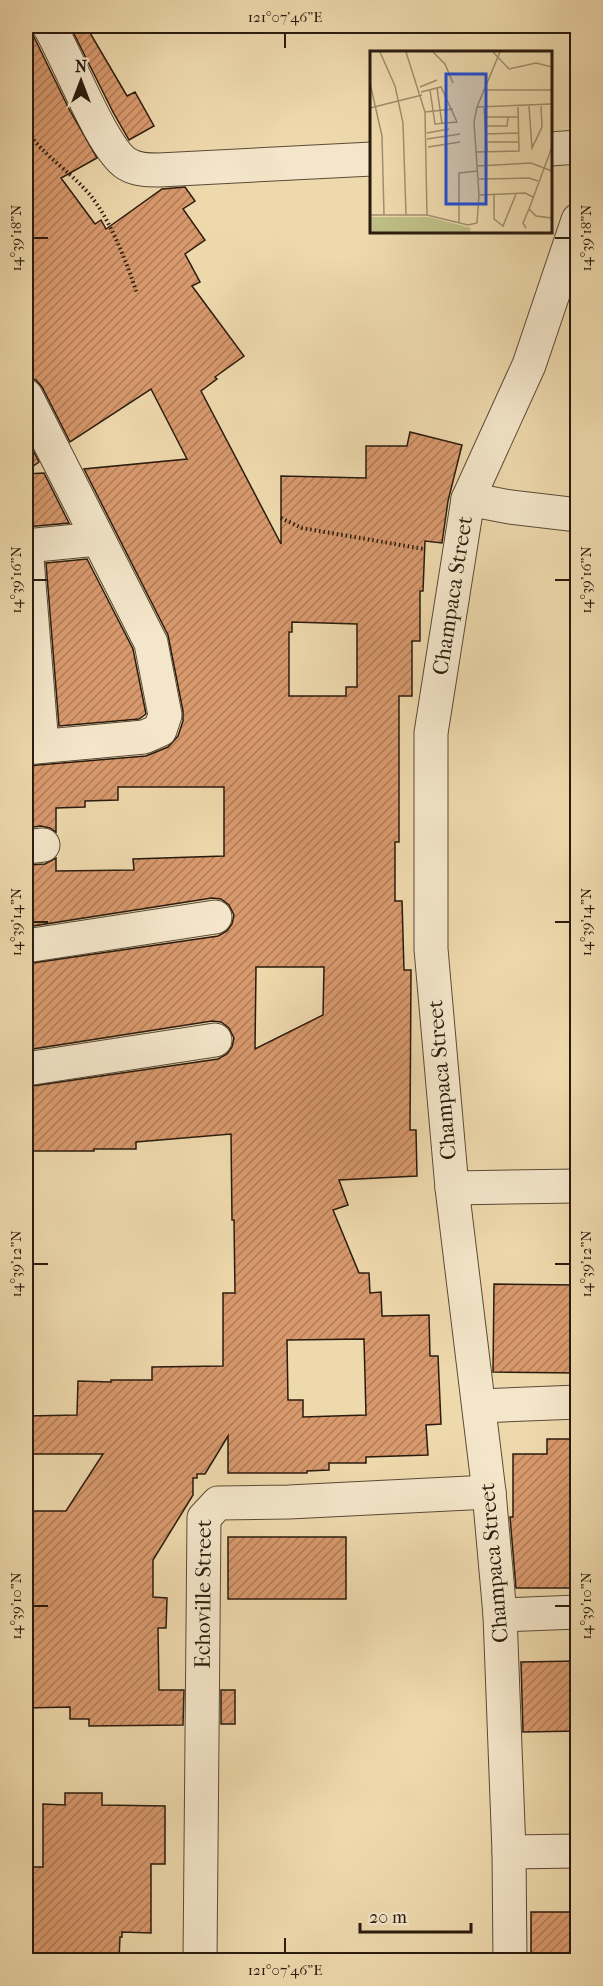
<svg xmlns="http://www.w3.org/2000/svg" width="603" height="1986" font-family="'IM FELL French Canon',serif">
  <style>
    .building { fill: url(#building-hatch); stroke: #2a1b0e; stroke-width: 1.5; fill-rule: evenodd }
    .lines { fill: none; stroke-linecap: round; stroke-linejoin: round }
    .minor-casing { stroke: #5b4a36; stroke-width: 35 }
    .path { stroke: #2a1b0e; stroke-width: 4; stroke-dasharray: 1.5 3; stroke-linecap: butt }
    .minor { stroke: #f4e6ca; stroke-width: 33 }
    .ticks { fill: none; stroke: #2a1b0e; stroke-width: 2 }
    .labels { text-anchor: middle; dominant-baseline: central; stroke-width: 4.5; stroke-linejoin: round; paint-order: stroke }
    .street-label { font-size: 22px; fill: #2a1b0e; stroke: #f4e6ca }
    .inset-road { fill: none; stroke: #a08d6d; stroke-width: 1.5 }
    .view { fill: #1d4ed8; fill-opacity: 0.15; stroke: #1d4ed8; stroke-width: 3 }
    .inset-edge { fill: none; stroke: #2a1b0e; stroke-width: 3 }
    .neatline { fill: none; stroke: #2a1b0e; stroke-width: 2 }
    .ticks-label { font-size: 15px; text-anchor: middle; fill: #2a1b0e }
  </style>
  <defs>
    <pattern id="building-hatch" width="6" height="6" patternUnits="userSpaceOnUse" patternTransform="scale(1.5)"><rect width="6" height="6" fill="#d8996d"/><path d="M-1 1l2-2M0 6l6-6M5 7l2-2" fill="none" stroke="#af7c58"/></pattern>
  </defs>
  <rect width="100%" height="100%" fill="#eed9ad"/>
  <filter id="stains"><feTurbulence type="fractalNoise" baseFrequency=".00333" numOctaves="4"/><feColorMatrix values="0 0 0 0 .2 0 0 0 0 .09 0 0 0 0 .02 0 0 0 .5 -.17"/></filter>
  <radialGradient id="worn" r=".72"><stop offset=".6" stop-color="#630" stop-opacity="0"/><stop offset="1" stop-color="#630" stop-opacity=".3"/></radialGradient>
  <path class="building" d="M 26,26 L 30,26 L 33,35 L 69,109 L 97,158 L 61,178 L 95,224 L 101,220 L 106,229 L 162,189 L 185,187 L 195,201 L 183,209 L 205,240 L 185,254 L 200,282 L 192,286 L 244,356 L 215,377 L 217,379 L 201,391 L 281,544 L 281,476 L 366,478 L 366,446 L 407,446 L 410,432 L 462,445 L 448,501 L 442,543 L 425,541 L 423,591 L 420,591 L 420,641 L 412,641 L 412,696 L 399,696 L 399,842 L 395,842 L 395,901 L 402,901 L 404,970 L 411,970 L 410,1130 L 416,1130 L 417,1176 L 339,1180 L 348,1205 L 333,1210 L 359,1273 L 369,1273 L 370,1293 L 381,1292 L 382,1316 L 429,1315 L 430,1356 L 438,1356 L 441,1424 L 426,1425 L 428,1455 L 366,1457 L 366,1463 L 329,1463 L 329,1470 L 307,1471 L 307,1473 L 228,1473 L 228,1436 L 205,1474 L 197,1474 L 197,1478 L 193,1478 L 193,1495 L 153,1560 L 153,1597 L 167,1598 L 166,1628 L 158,1628 L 159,1690 L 184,1690 L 183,1725 L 89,1726 L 89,1719 L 70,1719 L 70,1707 L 26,1708 L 26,1511 L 66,1511 L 103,1454 L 26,1454 L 26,1416 L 77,1415 L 78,1381 L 111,1382 L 111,1380 L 152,1380 L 152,1367 L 223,1366 L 223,1293 L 235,1293 L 234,1220 L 232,1220 L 231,1134 L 136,1142 L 136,1149 L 94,1149 L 94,1151 L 26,1151 L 26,1087 L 218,1059 L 227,1054 L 232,1047 L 234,1038 L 229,1028 L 221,1022 L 212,1021 L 26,1050 L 26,964 L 218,936 L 227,931 L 232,924 L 234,915 L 229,905 L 221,899 L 212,898 L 26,927 L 26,865 L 45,864 L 56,858 L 56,871 L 134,870 L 133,859 L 224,856 L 224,787 L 118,787 L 118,800 L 85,801 L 85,807 L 56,808 L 56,832 L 50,828 L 41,826 L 26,828 L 26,766 L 146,756 L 168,747 L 178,736 L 183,721 L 183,711 L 168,635 L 84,469 L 187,459 L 151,389 L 70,442 L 42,387 L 36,380 L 26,378 ZM 292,622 L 357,624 L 357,687 L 346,687 L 346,696 L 289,696 L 289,632 L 292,632 ZM 256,967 L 324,967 L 323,1015 L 255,1049 ZM 364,1339 L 366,1415 L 303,1417 L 303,1400 L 288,1400 L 287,1340 Z
    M 70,26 L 86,26 L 127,96 L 135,92 L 154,126 L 129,140 L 113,112 Z
    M 26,437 L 39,462 L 26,471 Z
    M 44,473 L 69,523 L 26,527 L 26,474 Z
    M 87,559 L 133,649 L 146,714 L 139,719 L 59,726 L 46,563 Z
    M 494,1284 L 578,1285 L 578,1373 L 493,1372 Z
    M 547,1439 L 578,1439 L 578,1588 L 516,1588 L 510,1517 L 513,1517 L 513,1454 L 547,1454 Z
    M 228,1537 L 346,1537 L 346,1599 L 228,1599 Z
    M 578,1661 L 578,1731 L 523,1732 L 521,1662 Z
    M 221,1690 L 235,1690 L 235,1724 L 221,1724 Z
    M 65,1793 L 102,1793 L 102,1805 L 165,1806 L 165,1864 L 151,1864 L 151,1933 L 122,1932 L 122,1937 L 120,1937 L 119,1960 L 33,1960 L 32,1867 L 43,1867 L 43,1804 L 65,1805 Z
    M 531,1912 L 578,1912 L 578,1960 L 531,1960 Z"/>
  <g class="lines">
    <g class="minor-casing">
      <g id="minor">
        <path d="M 49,26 C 67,55 102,149 127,164 C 137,170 148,170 159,170 L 372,159"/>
        <path d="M 550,149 L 578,147"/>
        <path d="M 26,396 L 151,643 L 165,715 L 160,730 L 144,737 L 26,748"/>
        <path d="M 468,499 L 510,507 L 578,515"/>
        <path d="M 26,546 L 42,746"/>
        <path d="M 26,546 L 97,539"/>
        <path d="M 26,847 L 43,845"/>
        <path d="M 26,946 L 215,917"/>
        <path d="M 26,1069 L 215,1040"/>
        <path d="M 452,1188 L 578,1186"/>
        <path d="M 479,1406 L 578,1402"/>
        <path d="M 500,1615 L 578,1612"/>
        <path d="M 509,1852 L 578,1851"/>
        <path id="s1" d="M 200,1960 L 204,1518 L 218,1503 L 289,1502 L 489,1492"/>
        <path id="s2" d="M 510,1960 L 509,1852 L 500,1615 L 489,1492 L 452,1188 L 431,949 L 431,733 L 468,499 L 529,365 L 578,220"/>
      </g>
    </g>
    <path class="path" d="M 26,129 C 42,155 70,171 90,195 C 110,219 127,263 137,294
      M 281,518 L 302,528 L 424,549"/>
    <use href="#minor" class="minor"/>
  </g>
  <path class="ticks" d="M 285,33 L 285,48M 33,238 L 48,238M 555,238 L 570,238M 33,580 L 48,580M 555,580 L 570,580M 33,922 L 48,922M 555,922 L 570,922M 33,1264 L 48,1264M 555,1264 L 570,1264M 33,1606 L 48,1606M 555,1606 L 570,1606M 285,1938 L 285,1953"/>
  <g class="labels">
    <g class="street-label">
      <text stroke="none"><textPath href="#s2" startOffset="1370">Champaca Street</textPath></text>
      <text transform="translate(442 1080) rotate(-95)">Champaca Street</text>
      <text transform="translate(494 1563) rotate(-95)">Champaca Street</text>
      <text stroke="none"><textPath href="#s1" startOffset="366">Echoville Street</textPath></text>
    </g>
  </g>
  <g transform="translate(370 51)">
    <rect width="182" height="182" fill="#eed9ad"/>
    <path d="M 0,166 L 59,166 L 101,177 L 100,181 L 0,181 Z" fill="#bebe86"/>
    <path class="inset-road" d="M 10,1 L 25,35 L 33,72 L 36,164M 36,1 L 55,61 L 57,164M 63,1 L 75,13 L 83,32M 123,1 L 139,18 L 166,12 L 182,16M 0,32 L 12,85 L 14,164M 50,36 L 67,29M 67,37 L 72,73M 113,39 L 182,39M 51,41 L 71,36 L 87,71 L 65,73 L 60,39M 159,55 L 162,97 L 172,76 L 171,55M 107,56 L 181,53M 0,57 L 52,44M 114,57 L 117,100M 55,61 L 83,58M 114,66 L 148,66M 115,75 L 137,75 L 138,66M 57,82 L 79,78M 116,83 L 148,82M 57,88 L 90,83M 117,91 L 149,91M 58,96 L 90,91M 182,96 L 159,158 L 166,165 L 182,167M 106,101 L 149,100 L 148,56M 107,115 L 161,112 L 182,120M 109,128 L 159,127 L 168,130M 109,144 L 155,142 L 163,146M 124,144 L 124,168 L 133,175 L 146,143M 0,164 L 57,164 L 98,174 L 107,172M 89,171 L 89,122 L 108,120M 107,172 L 109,144 L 104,71 L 107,56 L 130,1M 156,177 L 153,172 L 159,158"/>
    <path class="view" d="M 76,23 L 116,23 L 116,153 L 76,153 Z"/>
    <rect width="182" height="182" class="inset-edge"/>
  </g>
  <rect width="603" height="1986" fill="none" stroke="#eed9ad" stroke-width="66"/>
  <g transform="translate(81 81)" stroke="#f4e6ca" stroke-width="4.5" paint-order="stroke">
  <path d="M0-4.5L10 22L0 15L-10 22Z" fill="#2a1b0e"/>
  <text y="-9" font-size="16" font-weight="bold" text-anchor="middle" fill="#2a1b0e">N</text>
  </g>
  <path d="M360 1923v9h111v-9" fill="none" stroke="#2a1b0e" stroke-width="3"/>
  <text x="369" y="1923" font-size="18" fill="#2a1b0e" stroke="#f4e6ca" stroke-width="4.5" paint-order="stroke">20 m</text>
  <rect x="33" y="33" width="537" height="1920" class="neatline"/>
  <g class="ticks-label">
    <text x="285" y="22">121°07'46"E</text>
    <text transform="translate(16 238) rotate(-90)" y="5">14°39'18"N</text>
    <text transform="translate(586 238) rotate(-90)" y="5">14°39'18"N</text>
    <text transform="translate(16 580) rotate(-90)" y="5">14°39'16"N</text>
    <text transform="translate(586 580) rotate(-90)" y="5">14°39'16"N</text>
    <text transform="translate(16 922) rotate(-90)" y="5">14°39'14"N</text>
    <text transform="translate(586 922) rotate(-90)" y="5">14°39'14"N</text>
    <text transform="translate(16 1264) rotate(-90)" y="5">14°39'12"N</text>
    <text transform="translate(586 1264) rotate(-90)" y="5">14°39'12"N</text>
    <text transform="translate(16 1606) rotate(-90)" y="5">14°39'10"N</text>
    <text transform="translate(586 1606) rotate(-90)" y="5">14°39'10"N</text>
    <text x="285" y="1975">121°07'46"E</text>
  </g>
  <rect width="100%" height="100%" filter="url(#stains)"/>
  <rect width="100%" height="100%" fill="url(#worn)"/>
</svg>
